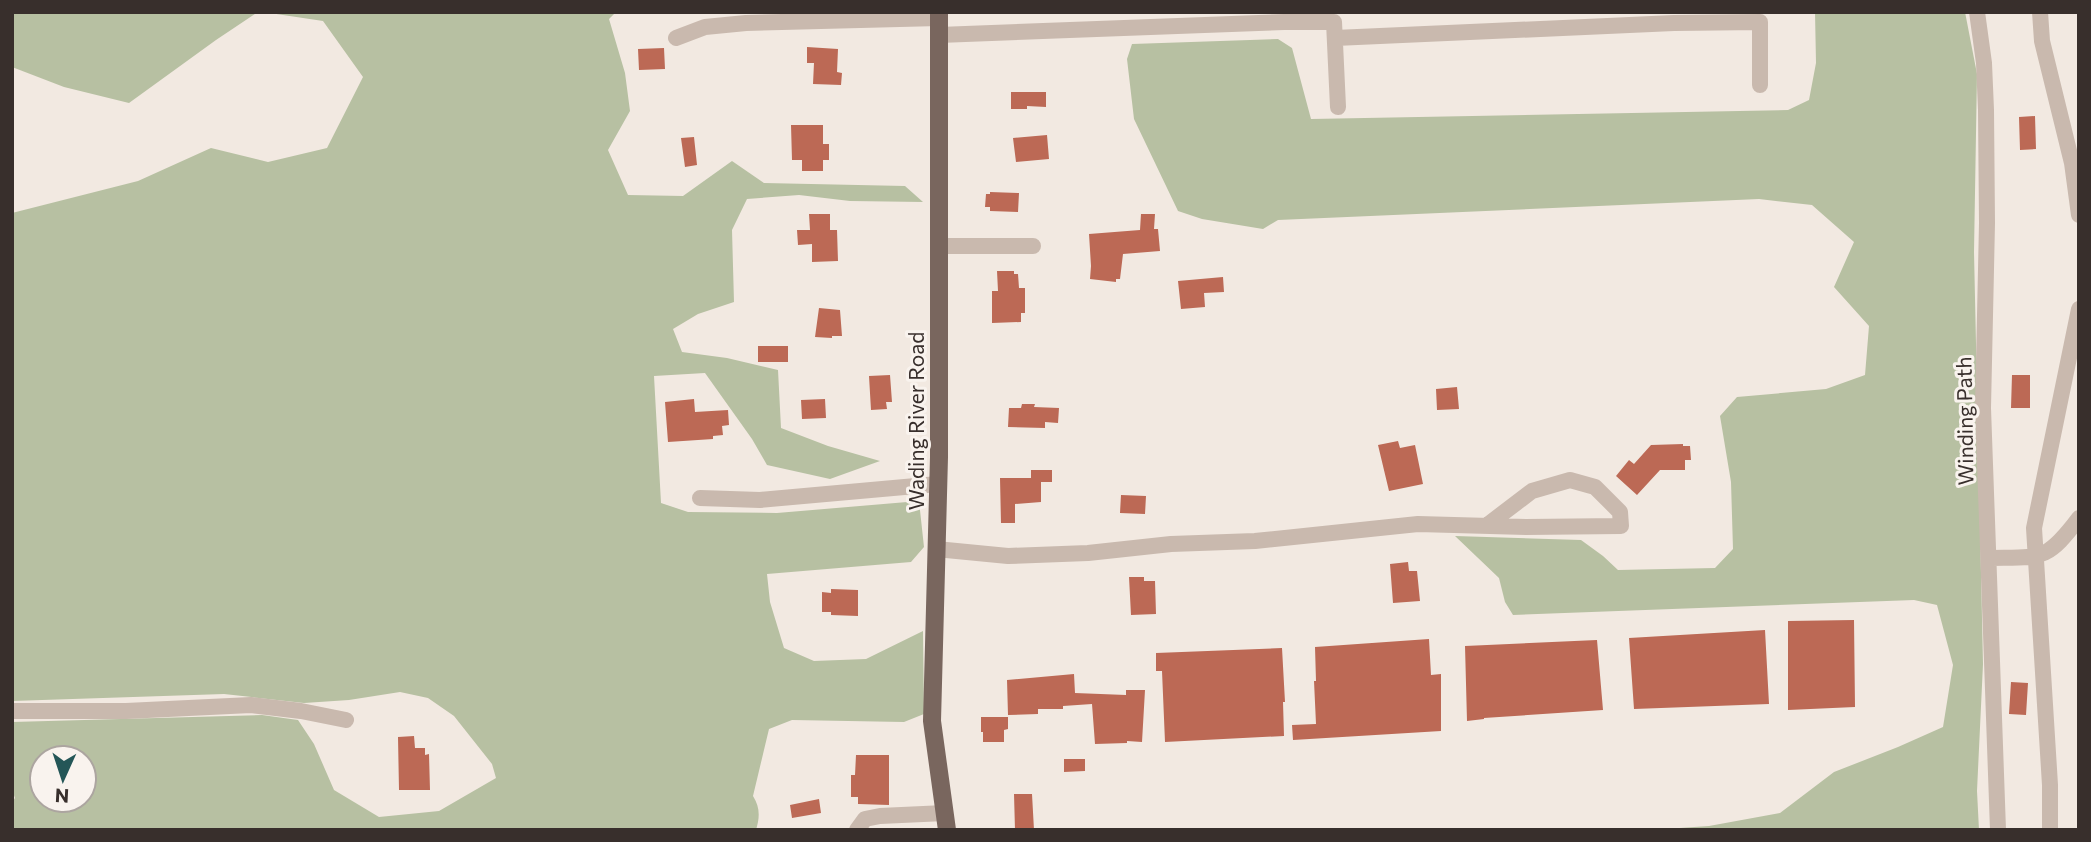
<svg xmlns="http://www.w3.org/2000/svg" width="2091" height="842" font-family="Commissioner,sans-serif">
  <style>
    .green { fill: #b7c0a2; fill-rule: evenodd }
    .building { fill: #bc6955 }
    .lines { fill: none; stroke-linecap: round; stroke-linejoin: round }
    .minor { stroke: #c9b9ae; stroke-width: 16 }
    .major { stroke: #79665e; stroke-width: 18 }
    .labels { text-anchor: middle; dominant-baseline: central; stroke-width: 6; stroke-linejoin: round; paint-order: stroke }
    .street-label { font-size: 21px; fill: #382f2c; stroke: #f9f3ee }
  </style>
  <rect width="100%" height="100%" fill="#f2e9e1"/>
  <path class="green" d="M 12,12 L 258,12 L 216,40 L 129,103 L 64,87 L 12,67 Z
    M 263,12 L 616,12 L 609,19 L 625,73 L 630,111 L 608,150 L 628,195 L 683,196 L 732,161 L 764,183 L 905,186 L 923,202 L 850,201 L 799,195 L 747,199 L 732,230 L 734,302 L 698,314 L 673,329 L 682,352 L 727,358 L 778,370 L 781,428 L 828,446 L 880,461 L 830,479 L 767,465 L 752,439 L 705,373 L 654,376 L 661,503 L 688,512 L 777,513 L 919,501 L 924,547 L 911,562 L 767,574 L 770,602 L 784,648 L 814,661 L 866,659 L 923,631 L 924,714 L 904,722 L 792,720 L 769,729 L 753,796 C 760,807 760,817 756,830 L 12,830 L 12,802 L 15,798 L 12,790 L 12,722 L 262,715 L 298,720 L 314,744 L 334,790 L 379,817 L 439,811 L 496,778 L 492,764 L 454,716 L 428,698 L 400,692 L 349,700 L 304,703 L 224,694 L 12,701 L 12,213 L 138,181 L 211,148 L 268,162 L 327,148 L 363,77 L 323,21 ZM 42,758 L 84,758 L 84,800 L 42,800 Z
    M 1815,12 L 1965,12 L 1977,74 L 1974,252 L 1983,664 L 1977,791 L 1979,830 L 1650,830 L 1709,826 L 1780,813 L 1834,772 L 1898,747 L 1943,727 L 1953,665 L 1937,605 L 1914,600 L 1513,615 L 1505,602 L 1499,578 L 1455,536 L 1581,540 L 1603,556 L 1618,570 L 1715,568 L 1733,549 L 1731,482 L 1720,416 L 1737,397 L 1826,389 L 1865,375 L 1869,326 L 1834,287 L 1854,242 L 1812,205 L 1759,199 L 1278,220 L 1263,229 L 1202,219 L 1178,211 L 1134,119 L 1127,59 L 1132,44 L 1278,39 L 1292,48 L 1311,119 L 1788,110 L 1809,100 L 1816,63 Z"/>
  <path class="building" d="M 807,47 L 838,49 L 837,72 L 842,73 L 841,85 L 813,84 L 814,63 L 807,63 Z
    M 664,48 L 665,69 L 639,70 L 638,49 Z
    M 1011,92 L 1046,92 L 1046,107 L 1027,106 L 1027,109 L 1011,109 Z
    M 2035,116 L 2036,149 L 2020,150 L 2019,117 Z
    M 791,125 L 823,125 L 823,144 L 829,144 L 829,160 L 823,160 L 823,171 L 802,171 L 802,160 L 792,160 Z
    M 1047,135 L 1049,159 L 1016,162 L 1013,138 Z
    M 694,137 L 697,165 L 685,167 L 681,138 Z
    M 990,192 L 1019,193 L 1018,212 L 990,211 L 990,207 L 985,207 L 986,194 L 990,194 Z
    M 809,214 L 830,214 L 830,230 L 837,230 L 838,261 L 812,262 L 812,244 L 798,245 L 797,230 L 810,230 Z
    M 1141,214 L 1155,214 L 1154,229 L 1158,229 L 1160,251 L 1123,254 L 1120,279 L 1116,279 L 1116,282 L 1090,279 L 1091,266 L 1089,234 L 1140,230 Z
    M 997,271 L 1014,271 L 1014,274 L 1018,274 L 1019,288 L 1025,288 L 1025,313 L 1021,313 L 1021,322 L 992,323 L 992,291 L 998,291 Z
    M 1223,277 L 1224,292 L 1204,293 L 1205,307 L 1181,309 L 1178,281 Z
    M 819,308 L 840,310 L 842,336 L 832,336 L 832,338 L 815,337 Z
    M 758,346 L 788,346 L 788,362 L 758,362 Z
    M 890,375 L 892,402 L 886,402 L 887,409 L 871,410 L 869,376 Z
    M 2012,375 L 2030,375 L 2030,408 L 2011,408 Z
    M 1457,387 L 1459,409 L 1437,410 L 1436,389 Z
    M 694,399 L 695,412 L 728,410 L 729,425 L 722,426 L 723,435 L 713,436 L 713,439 L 668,442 L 665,402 Z
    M 825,399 L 826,418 L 802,419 L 801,400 Z
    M 1022,404 L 1035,404 L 1034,407 L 1059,408 L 1058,423 L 1045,422 L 1045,428 L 1008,427 L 1009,408 L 1021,408 Z
    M 1398,441 L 1400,448 L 1415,445 L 1423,484 L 1389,491 L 1378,445 Z
    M 1683,444 L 1683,446 L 1690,446 L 1691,460 L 1685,460 L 1685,470 L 1660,470 L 1637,495 L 1616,476 L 1629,460 L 1634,464 L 1651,445 Z
    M 1031,470 L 1052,470 L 1052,482 L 1041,482 L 1041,502 L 1015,504 L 1015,523 L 1001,523 L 1000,478 L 1031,478 Z
    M 1121,495 L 1146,496 L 1145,514 L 1120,513 Z
    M 1408,562 L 1409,571 L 1417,571 L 1420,601 L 1393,603 L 1390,564 Z
    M 1129,577 L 1144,577 L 1144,581 L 1155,581 L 1156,614 L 1131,615 Z
    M 831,589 L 858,590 L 858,616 L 831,615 L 831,612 L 822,612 L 822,592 L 831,593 Z
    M 1854,620 L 1855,707 L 1788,710 L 1788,621 Z
    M 1765,630 L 1769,704 L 1634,709 L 1629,638 Z
    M 1429,639 L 1431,675 L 1441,674 L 1441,731 L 1293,740 L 1292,725 L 1316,724 L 1314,681 L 1316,681 L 1315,647 Z
    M 1597,640 L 1603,710 L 1484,718 L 1484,719 L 1467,721 L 1465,646 Z
    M 1282,648 L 1285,702 L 1283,702 L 1284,736 L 1165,742 L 1162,671 L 1156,671 L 1156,653 Z
    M 1074,674 L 1075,693 L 1126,695 L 1126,690 L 1145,690 L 1142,742 L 1127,741 L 1127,743 L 1095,744 L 1092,704 L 1063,706 L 1063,709 L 1038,709 L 1038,714 L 1008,715 L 1007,680 Z
    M 2011,682 L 2028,683 L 2026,715 L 2009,714 Z
    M 981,717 L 1008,717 L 1008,729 L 1004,730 L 1004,742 L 983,742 L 983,732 L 981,732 Z
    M 414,736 L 415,748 L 425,748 L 425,755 L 429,754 L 430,790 L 399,790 L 398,737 Z
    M 856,755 L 889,755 L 889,805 L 858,804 L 858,797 L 851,797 L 851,775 L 855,775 Z
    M 1064,759 L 1085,759 L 1085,771 L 1064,772 Z
    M 1014,794 L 1032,794 L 1034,830 L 1015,830 Z
    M 819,799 L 821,813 L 792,818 L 790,805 Z"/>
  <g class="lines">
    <path class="minor" d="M 1977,12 L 1984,63 L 1986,110 L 1987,223 L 1983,408 L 1998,830
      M 2040,12 L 2042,41 L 2072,163 L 2079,215
      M 939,35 L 1284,22 L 1334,22 L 1338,107
      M 676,38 L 705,27 L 746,23 L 939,18
      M 1335,38 L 1674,23 L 1760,22 L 1760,85
      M 939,246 L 1033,246
      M 700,498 L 760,500 L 938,484
      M 936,549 L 1008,556 L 1088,553 L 1171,544 L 1255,541 L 1418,524 L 1526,527 L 1621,526 L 1620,512 L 1595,487 L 1570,480 L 1532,491 L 1486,526
      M 1989,558 C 2041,557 2046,562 2079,518
      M 12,711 L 126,711 L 251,705 L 301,711 L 346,720
      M 857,830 L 865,819 L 880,816 L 945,813
      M 2050,830 L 2050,785 L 2034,528 L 2079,309"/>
    <path class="major" d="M 939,12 L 939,457 L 932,721 L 947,830"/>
  </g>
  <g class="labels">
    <g class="street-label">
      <text transform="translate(915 421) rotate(-90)">Wading River Road</text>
      <text transform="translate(1964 421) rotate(-91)">Winding Path</text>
    </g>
  </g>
  <rect width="2091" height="842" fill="none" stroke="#382f2c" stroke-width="28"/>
  <g transform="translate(63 779) rotate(183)"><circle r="33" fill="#f9f3ee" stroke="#aca5a0" stroke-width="2"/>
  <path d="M0-5L12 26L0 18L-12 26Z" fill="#245657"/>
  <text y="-10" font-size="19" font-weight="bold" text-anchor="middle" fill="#382f2c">N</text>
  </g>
</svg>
